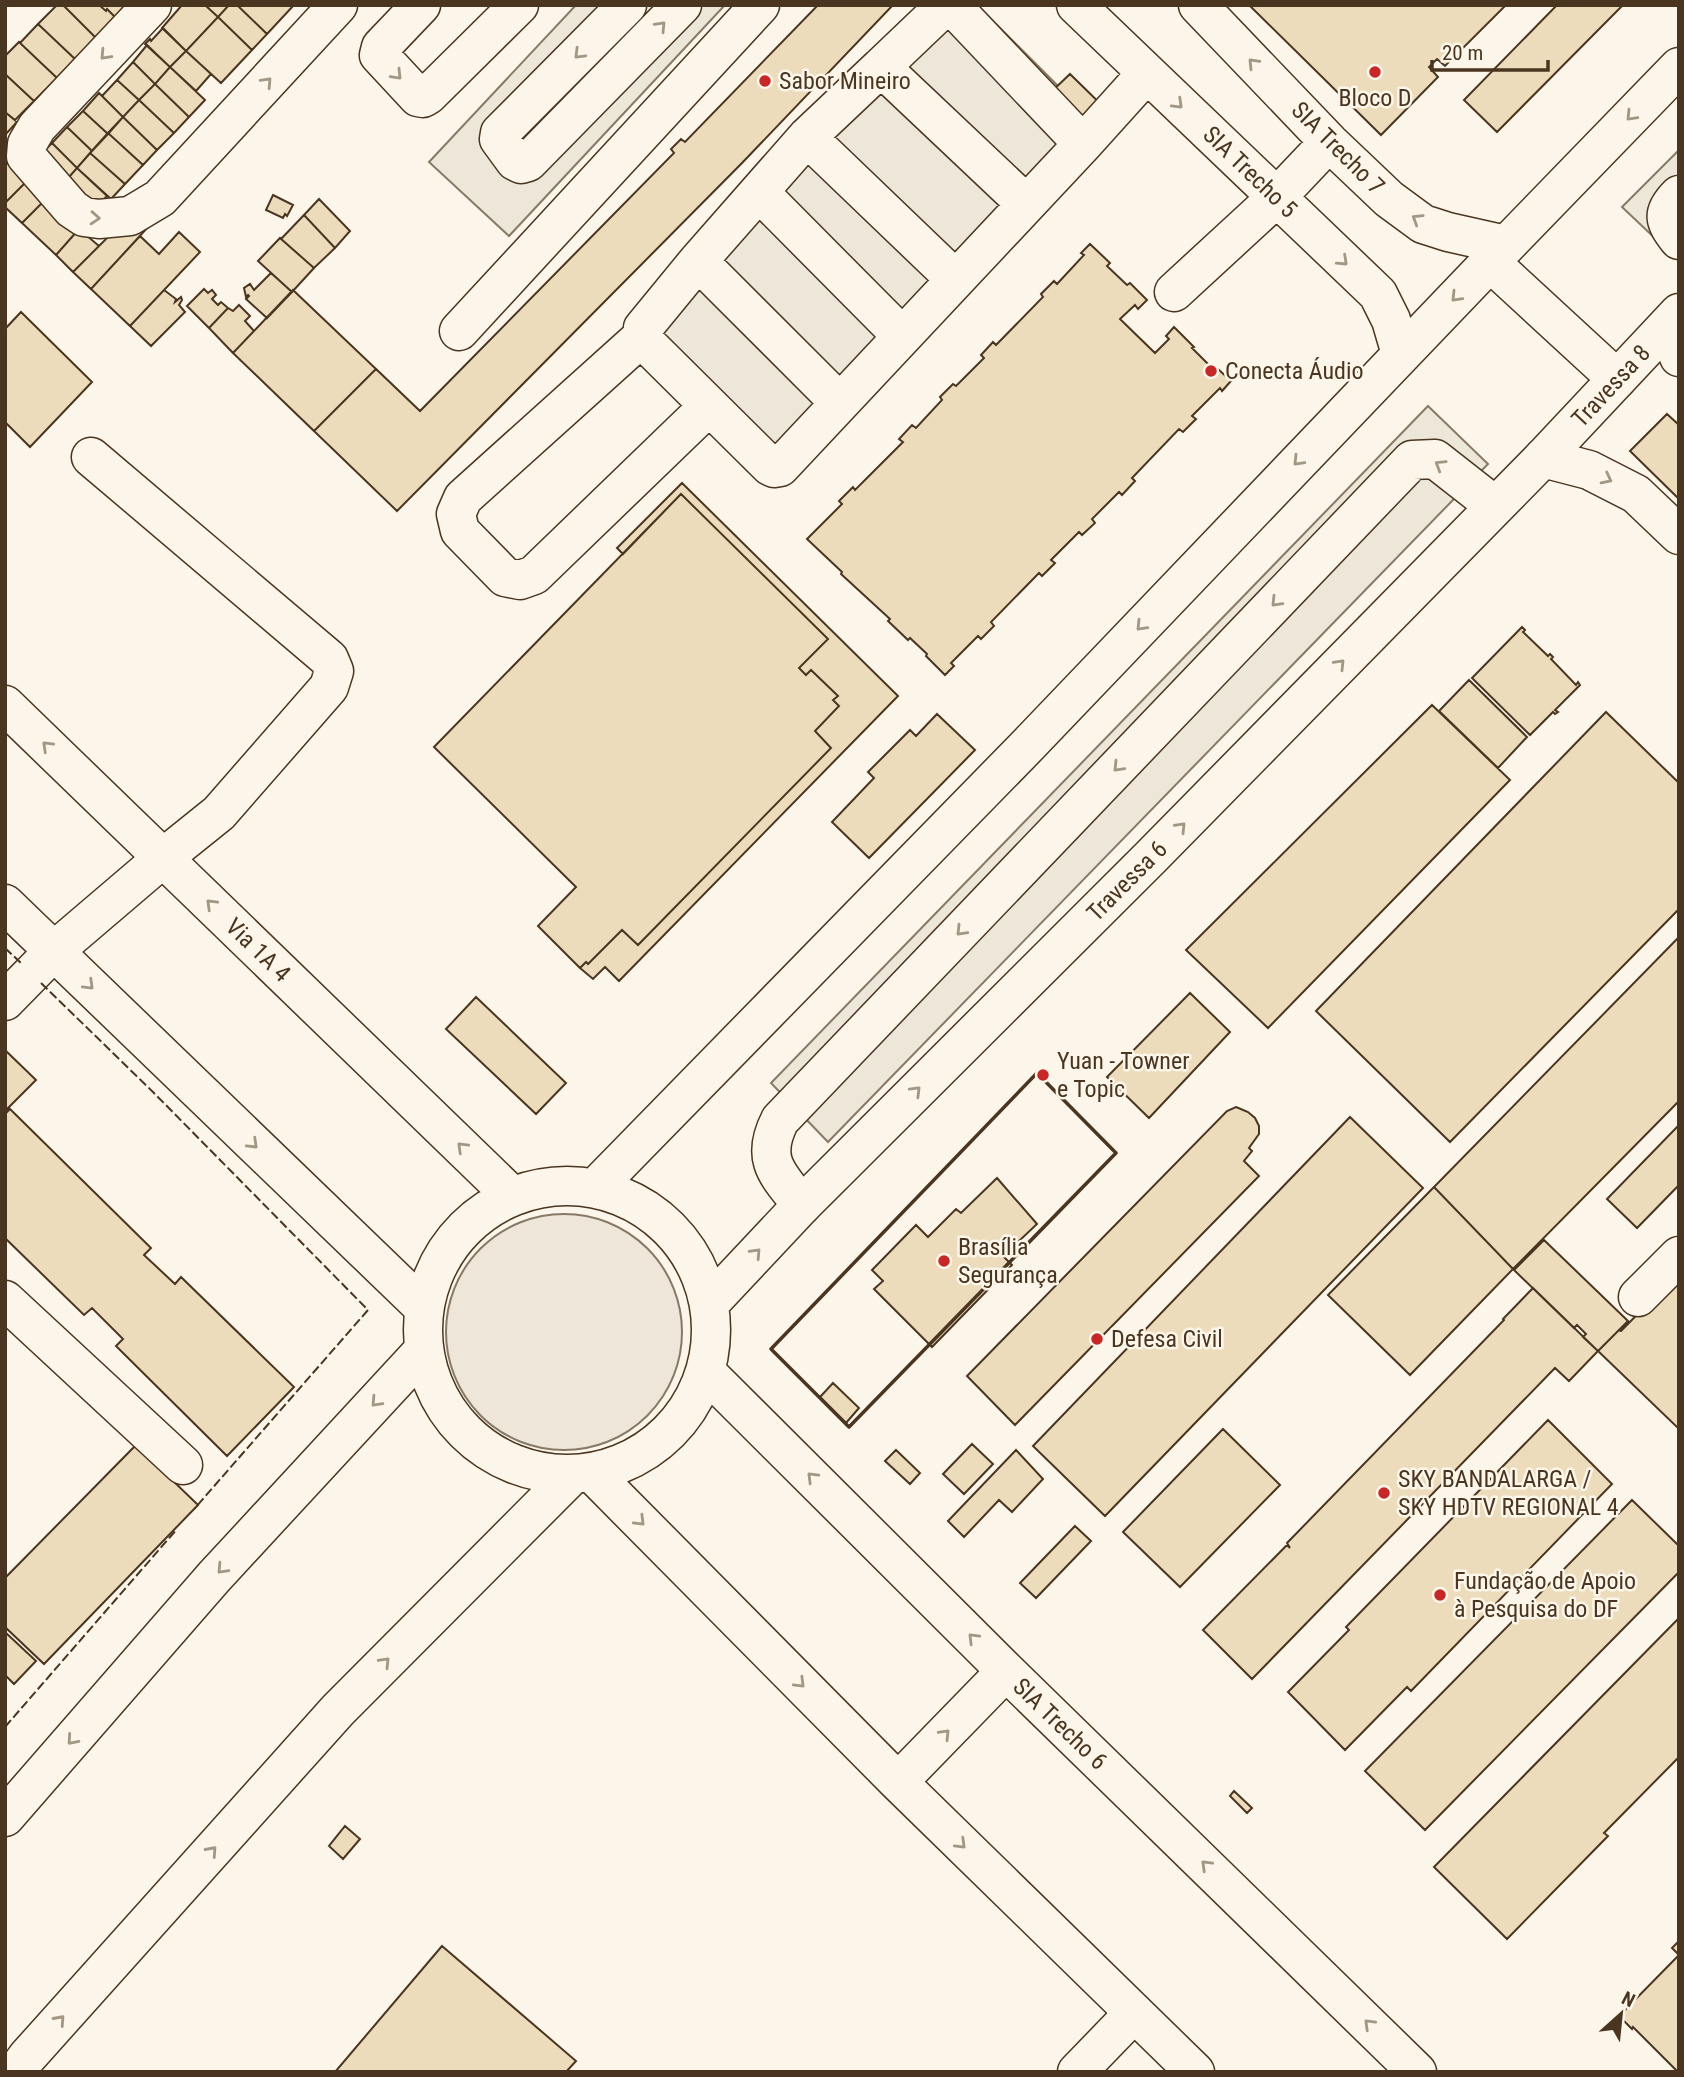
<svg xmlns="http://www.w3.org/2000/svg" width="1684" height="2077" font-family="'Roboto Condensed',sans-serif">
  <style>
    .green { fill: #ede6d9; stroke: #887966; stroke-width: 2 }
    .parking { fill: #ede7d9; stroke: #887966; stroke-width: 2 }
    .building { fill: #ecdcbc; stroke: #4a3520; stroke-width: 2 }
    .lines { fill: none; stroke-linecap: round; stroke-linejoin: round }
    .minor-casing { stroke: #4a3520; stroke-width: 41 }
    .major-casing { stroke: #4a3520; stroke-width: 41 }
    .minor { stroke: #fbf6e9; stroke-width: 38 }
    .major { stroke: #fbf6e9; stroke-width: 38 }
    .fence { stroke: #4a3520; stroke-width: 2; stroke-dasharray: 9 3.5; stroke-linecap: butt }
    .wall { stroke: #4a3520; stroke-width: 3.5 }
    .oneway { stroke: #a29684 }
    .poi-dot { fill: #c62828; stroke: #fbf6e9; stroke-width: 2.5 }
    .labels { text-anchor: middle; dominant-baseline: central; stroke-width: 5; stroke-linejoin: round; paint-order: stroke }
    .poi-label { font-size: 24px; fill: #4a3520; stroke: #fbf6e9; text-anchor: start }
    .street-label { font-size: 24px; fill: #4a3520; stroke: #fbf6e9 }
  </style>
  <rect width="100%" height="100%" fill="#fbf6e9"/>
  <path class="green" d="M446 1332a118 118 0 1 1 236 0a118 118 0 1 1-236 0Z"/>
  <path class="parking" d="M 576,5 L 725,5 L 509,236 L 429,162 Z
    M 937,5 L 977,5 L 1109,137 L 790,468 L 642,324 Z
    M 1679,150 L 1679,261 L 1622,207 Z
    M 1428,406 L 1488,464 L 828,1142 L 771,1083 Z"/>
  <path class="building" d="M 57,5 L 63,5 L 96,38 L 75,59 L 38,24 Z
    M 63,5 L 99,5 L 106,11 L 107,9 L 115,17 L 96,38 Z
    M 99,5 L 127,5 L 115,17 L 107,9 L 106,11 Z
    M 182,5 L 205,5 L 218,17 L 186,51 L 162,28 Z
    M 205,5 L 229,5 L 218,17 Z
    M 229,5 L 237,5 L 267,34 L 252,50 L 218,17 Z
    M 237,5 L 294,5 L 267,34 Z
    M 818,5 L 893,5 L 742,163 L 397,511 L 314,431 L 376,369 L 420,411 L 674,153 L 671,149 L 681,139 L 685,142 Z
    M 1249,5 L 1506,5 L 1445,66 L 1437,59 L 1429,67 L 1438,77 L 1381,135 Z
    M 1557,5 L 1623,5 L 1497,132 L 1464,100 Z
    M 218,17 L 252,50 L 221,83 L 186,51 Z
    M 38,24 L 75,59 L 57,78 L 20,43 Z
    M 163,28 L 186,51 L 170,67 L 145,44 L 150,39 L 151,41 Z
    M 19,42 L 57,78 L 34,101 L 5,74 L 5,56 Z
    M 147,45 L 170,67 L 155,84 L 133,62 Z
    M 186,51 L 211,74 L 196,91 L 170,67 Z
    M 133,62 L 155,84 L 139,100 L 117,80 Z
    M 170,67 L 205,100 L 189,117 L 155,84 Z
    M 5,74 L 34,101 L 15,120 L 5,112 Z
    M 1070,74 L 1118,121 L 1098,141 L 1050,93 Z
    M 117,80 L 139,100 L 123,117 L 102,96 Z
    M 155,84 L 189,117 L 174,133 L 139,100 Z
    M 99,93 L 123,117 L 108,134 L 83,111 Z
    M 139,100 L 174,133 L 157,150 L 123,117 Z
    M 83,111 L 108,134 L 92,151 L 67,127 Z
    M 5,112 L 17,122 L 5,135 Z
    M 123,117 L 157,150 L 143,165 L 108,133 Z
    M 67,127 L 92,151 L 77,168 L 52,143 Z
    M 108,133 L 143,165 L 125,184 L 90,153 Z
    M 52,143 L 77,168 L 62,185 L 35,160 Z
    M 90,153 L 125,184 L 111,199 L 77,168 Z
    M 5,161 L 27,181 L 5,203 Z
    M 77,168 L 107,196 L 93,211 L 62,185 Z
    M 27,181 L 46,199 L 22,223 L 5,207 L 5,203 Z
    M 273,195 L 293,205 L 287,216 L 285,214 L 283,218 L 266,210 Z
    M 46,199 L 79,229 L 56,255 L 22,223 Z
    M 319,199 L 350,231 L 335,248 L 304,215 Z
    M 304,215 L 335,248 L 314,268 L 281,239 Z
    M 119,226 L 149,226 L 91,289 L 73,272 Z
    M 79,229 L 99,246 L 73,272 L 56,255 Z
    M 179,232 L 200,252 L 130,326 L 91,289 L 140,236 L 159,254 Z
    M 280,238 L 314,268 L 292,292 L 258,261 Z
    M 1090,244 L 1110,263 L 1107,266 L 1127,285 L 1130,283 L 1147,300 L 1138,309 L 1135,305 L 1120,319 L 1155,353 L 1169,339 L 1166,336 L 1174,327 L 1194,347 L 1192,348 L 1215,371 L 1218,369 L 1231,381 L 1222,391 L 1220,388 L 1192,416 L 1196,419 L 1183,432 L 1179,429 L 1132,478 L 1135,481 L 1122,495 L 1119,492 L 1092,519 L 1095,523 L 1082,535 L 1079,532 L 1051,560 L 1055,563 L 1042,576 L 1039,573 L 991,622 L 994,626 L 981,639 L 978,636 L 951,663 L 954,666 L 945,675 L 926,656 L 927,654 L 910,638 L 908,640 L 888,621 L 890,619 L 841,574 L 842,572 L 807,539 L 842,504 L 839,501 L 853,487 L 855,490 L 903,442 L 899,439 L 912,425 L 916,428 L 942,400 L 940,397 L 953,384 L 956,386 L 984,358 L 981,355 L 993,342 L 996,345 L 1043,297 L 1041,294 L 1054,281 L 1057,284 L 1084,255 L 1081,253 Z
    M 271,273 L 292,292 L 267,318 L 246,299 L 249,296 L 248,295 L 246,297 L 244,288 L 250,284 L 254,290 Z
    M 204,289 L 208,293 L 212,290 L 216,295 L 212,299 L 218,305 L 221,302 L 228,308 L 209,328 L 187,306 Z
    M 164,290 L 176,299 L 175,302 L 181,297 L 182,300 L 179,305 L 185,312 L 151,346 L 130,326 Z
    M 293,290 L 376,369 L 314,431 L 233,353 Z
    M 239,305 L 250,316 L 245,321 L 254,331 L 233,353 L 209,328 L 228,308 L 233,311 Z
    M 21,312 L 92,382 L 30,447 L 5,422 L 5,329 Z
    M 1667,414 L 1679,425 L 1679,499 L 1630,451 Z
    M 682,483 L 898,696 L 619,981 L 605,967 L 593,979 L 580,968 L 586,962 L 588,964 L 622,930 L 638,945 L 831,748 L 815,731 L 839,706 L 833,700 L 838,696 L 811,670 L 806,675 L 799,668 L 828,639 L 681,494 L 623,554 L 617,548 Z
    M 681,494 L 828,639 L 799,668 L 806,675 L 811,670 L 838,696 L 833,700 L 839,706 L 815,731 L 831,748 L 638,945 L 622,930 L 588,964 L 586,962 L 580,968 L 538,926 L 576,887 L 434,747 Z
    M 1522,627 L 1525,630 L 1523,632 L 1548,656 L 1550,654 L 1553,657 L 1551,659 L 1576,685 L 1578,682 L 1580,685 L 1555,710 L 1558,712 L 1555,714 L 1553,712 L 1530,735 L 1472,678 Z
    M 1469,680 L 1527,737 L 1498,768 L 1439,711 Z
    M 1432,705 L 1510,780 L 1268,1028 L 1186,950 Z
    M 1606,712 L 1679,783 L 1679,909 L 1450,1142 L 1316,1011 Z
    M 937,714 L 975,750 L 869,858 L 832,822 L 874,778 L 868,772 L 910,730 L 916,736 Z
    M 1679,937 L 1679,1101 L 1513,1269 L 1434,1187 Z
    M 1190,993 L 1230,1032 L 1149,1118 L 1107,1077 Z
    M 476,997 L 566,1083 L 536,1114 L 446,1029 Z
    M 5,1050 L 36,1080 L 5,1111 Z
    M 1236,1107 L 1248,1112 L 1255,1118 L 1259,1126 L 1259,1134 L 1249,1148 L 1252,1151 L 1244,1161 L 1259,1176 L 1015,1425 L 967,1376 L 1227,1111 Z
    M 10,1109 L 151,1248 L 144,1255 L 175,1284 L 181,1277 L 294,1387 L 227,1456 L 116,1346 L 123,1339 L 92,1308 L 84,1315 L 5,1238 L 5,1114 Z
    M 1350,1117 L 1423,1188 L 1105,1516 L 1033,1446 Z
    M 1679,1125 L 1679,1185 L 1637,1228 L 1607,1199 Z
    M 997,1178 L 1037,1224 L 1003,1256 L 1012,1265 L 932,1347 L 874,1289 L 883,1281 L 872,1270 L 916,1225 L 928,1237 L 956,1209 L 961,1213 Z
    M 1434,1187 L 1513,1269 L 1410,1375 L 1328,1295 Z
    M 1544,1240 L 1628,1321 L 1598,1351 L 1583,1337 L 1586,1334 L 1577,1325 L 1574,1328 L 1514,1270 Z
    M 1679,1272 L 1679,1429 L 1598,1351 L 1619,1330 L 1621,1331 Z
    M 1533,1288 L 1598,1351 L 1569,1381 L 1555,1368 L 1252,1679 L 1203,1630 L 1287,1545 L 1290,1548 L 1287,1543 L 1504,1320 L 1503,1319 Z
    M 833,1383 L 859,1408 L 846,1423 L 820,1397 Z
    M 1548,1420 L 1612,1484 L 1411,1691 L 1407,1687 L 1345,1750 L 1288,1692 L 1349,1630 L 1346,1627 Z
    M 1223,1429 L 1280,1485 L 1180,1587 L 1123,1532 Z
    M 972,1444 L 993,1464 L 964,1494 L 943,1474 Z
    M 136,1445 L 198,1505 L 44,1664 L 5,1627 L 5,1578 Z
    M 896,1450 L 920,1473 L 910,1484 L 885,1461 Z
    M 1016,1450 L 1043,1479 L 1012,1512 L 999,1500 L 964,1537 L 948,1521 Z
    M 1632,1500 L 1679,1546 L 1679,1572 L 1425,1830 L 1365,1771 Z
    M 1075,1526 L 1091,1541 L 1036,1598 L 1020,1583 Z
    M 1679,1618 L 1679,1757 L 1604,1833 L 1608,1836 L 1507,1939 L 1434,1867 Z
    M 5,1632 L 36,1661 L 14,1684 L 5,1675 Z
    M 1234,1791 L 1252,1808 L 1247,1813 L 1230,1796 Z
    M 345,1826 L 360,1839 L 343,1859 L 329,1846 Z
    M 1679,1941 L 1679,1955 L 1672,1948 Z
    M 442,1946 L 576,2061 L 566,2072 L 335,2072 Z
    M 1679,1955 L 1679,2069 L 1677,2071 L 1633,2027 L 1632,2029 L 1619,2016 Z"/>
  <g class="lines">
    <g class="minor-casing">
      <path id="minor" d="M 152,5 L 37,127 L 27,144 L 26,156 L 72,209 L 84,217 L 99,219 L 130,216 L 160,198 L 338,5
        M 421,5 L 381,47 L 379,55 L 418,97 L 423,98 L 428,95 L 519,5
        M 627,5 L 500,133 L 499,139 L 515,161 L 521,164 L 528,162 L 682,5
        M 951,5 L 1083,144
        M 1076,5 L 1378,294 L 1391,320 L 1401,354
        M 1198,5 L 1329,142 L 1389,199 L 1423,224 L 1448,232 L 1506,245
        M 881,67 L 946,5
        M 807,137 L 881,67 L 1026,204
        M 759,192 L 902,336
        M 1679,195 C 1661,213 1664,221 1679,240
        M 698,261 L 840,403
        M 1490,262 L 1617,379
        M 955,279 L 807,137 L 698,261 L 643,328 L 645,342 L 770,466 L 774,468 L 780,467 L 1083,144 L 1147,73
        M 1174,292 L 1276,198 L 1329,142
        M 1668,326 L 1679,357
        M 459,331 L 760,5
        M 643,336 L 463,498 L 456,514 L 460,531 L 505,577 L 520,580 L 534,575 L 709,406
        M 1543,458 L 1589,470 L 1636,494 L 1679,535
        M 5,1001 L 54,951 L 163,858 L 219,813 L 329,687 L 334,671 L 329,659 L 91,457
        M 802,1205 C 777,1174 760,1159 780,1120 L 1412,460 L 1435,459 L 1495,506
        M 1638,1297 L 1679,1256
        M 5,1300 L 183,1465
        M 1077,2072 L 1134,2013"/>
    </g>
    <g class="major-casing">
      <path id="major" d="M 5,705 L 511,1195
        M 5,904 L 423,1307
        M423 1330a144 144 0 1 1 288 0a144 144 0 1 1-288 0Z
        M 595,1188 L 1029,744 L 1490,262 L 1679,67
        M 710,1303 L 802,1205 L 1151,857 L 1543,458 L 1679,313
        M 706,1372 L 1006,1671 L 1417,2072
        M 592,1473 L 898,1782 L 1195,2072
        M 898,1782 L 1006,1671
        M 5,1817 L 214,1577 L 422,1352
        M 16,2072 L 27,2057 L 338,1710 L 572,1475"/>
    </g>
    <use href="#minor" class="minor"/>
    <use href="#major" class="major"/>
    <path class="fence" d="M 5,948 L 21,963
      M 41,983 L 153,1092 L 368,1310 L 195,1508
      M 5,1727 L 177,1529"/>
    <path class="wall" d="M 1037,1073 L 1116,1153 L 849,1427 L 771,1349 Z"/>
  </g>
  <defs><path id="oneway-chevron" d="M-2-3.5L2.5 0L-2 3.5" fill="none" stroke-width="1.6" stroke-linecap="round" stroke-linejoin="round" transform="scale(1.75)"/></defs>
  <g class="oneway">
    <use href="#oneway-chevron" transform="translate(661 26) rotate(-46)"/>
    <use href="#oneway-chevron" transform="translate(579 54) rotate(135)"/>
    <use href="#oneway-chevron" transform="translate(105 55) rotate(133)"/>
    <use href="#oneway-chevron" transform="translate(1253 63) rotate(-134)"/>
    <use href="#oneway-chevron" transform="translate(397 75) rotate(46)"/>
    <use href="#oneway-chevron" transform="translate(267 82) rotate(-47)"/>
    <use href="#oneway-chevron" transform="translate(1178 104) rotate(44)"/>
    <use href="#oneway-chevron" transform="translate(1631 116) rotate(134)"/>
    <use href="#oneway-chevron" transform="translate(95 218) rotate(4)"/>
    <use href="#oneway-chevron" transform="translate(1417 219) rotate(-148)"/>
    <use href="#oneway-chevron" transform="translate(1343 261) rotate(43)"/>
    <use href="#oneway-chevron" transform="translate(1456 297) rotate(134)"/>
    <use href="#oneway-chevron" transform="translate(1298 461) rotate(134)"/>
    <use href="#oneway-chevron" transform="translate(1440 465) rotate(-148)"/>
    <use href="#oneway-chevron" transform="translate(1607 479) rotate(27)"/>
    <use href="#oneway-chevron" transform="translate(1276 602) rotate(134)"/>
    <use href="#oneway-chevron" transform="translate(1141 626) rotate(134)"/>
    <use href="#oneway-chevron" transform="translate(1340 664) rotate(-46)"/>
    <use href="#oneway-chevron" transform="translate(47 746) rotate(-136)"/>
    <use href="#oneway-chevron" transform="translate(1118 767) rotate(134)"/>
    <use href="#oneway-chevron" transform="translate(1181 827) rotate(-46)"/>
    <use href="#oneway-chevron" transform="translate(211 904) rotate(-136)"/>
    <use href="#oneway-chevron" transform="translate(961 931) rotate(134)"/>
    <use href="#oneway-chevron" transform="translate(89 985) rotate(44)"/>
    <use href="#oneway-chevron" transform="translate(916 1091) rotate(-45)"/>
    <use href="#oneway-chevron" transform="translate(253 1144) rotate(44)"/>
    <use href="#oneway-chevron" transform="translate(462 1147) rotate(-136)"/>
    <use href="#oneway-chevron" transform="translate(756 1253) rotate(-47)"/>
    <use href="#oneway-chevron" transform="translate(376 1402) rotate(133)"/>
    <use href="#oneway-chevron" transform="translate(812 1477) rotate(-135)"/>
    <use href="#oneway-chevron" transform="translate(640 1521) rotate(45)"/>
    <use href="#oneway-chevron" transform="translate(222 1569) rotate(133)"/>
    <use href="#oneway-chevron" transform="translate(973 1638) rotate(-135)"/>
    <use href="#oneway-chevron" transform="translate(385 1662) rotate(-46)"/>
    <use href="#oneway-chevron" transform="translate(800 1683) rotate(45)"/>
    <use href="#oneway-chevron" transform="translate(945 1734) rotate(-46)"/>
    <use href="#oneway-chevron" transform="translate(72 1740) rotate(131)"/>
    <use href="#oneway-chevron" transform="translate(961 1844) rotate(44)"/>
    <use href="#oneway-chevron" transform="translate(212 1851) rotate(-48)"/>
    <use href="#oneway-chevron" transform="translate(1206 1865) rotate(-136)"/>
    <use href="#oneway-chevron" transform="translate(60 2020) rotate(-48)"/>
    <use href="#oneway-chevron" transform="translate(1369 2024) rotate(-136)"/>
  </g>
  <g class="poi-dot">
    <circle cx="1375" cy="72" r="7"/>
    <circle cx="765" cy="81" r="7"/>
    <circle cx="1211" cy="371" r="7"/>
    <circle cx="1043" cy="1075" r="7"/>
    <circle cx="944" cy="1261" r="7"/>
    <circle cx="1097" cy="1339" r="7"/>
    <circle cx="1384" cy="1493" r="7"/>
    <circle cx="1440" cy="1595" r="7"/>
  </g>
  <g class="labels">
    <g class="poi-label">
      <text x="779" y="81">Sabor Mineiro</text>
      <text x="1375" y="98" text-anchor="middle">Bloco D</text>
      <text x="1225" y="371">Conecta Áudio</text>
      <text x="1057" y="1061">Yuan - Towner<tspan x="1057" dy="28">e Topic</tspan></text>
      <text x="958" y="1247">Brasília<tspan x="958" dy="28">Segurança</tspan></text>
      <text x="1111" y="1339">Defesa Civil</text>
      <text x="1398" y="1479">SKY BANDALARGA /<tspan x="1398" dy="28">SKY HDTV REGIONAL 4</tspan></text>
      <text x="1454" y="1581">Fundação de Apoio<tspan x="1454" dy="28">à Pesquisa do DF</tspan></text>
    </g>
    <g class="street-label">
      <text transform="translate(1338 148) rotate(45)">SIA Trecho 7</text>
      <text transform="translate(1250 172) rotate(44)">SIA Trecho 5</text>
      <text transform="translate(1611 386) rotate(-47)">Travessa 8</text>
      <text transform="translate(1127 881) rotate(-45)">Travessa 6</text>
      <text transform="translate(258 950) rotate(44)">Via 1A 4</text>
      <text transform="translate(1060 1724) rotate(44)">SIA Trecho 6</text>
    </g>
  </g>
  <rect width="1684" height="2077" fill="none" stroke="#4a3520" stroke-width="14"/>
  <g transform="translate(1621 2014) rotate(27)" stroke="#fbf6e9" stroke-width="5" paint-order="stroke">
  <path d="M0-5L12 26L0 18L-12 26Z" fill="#4a3520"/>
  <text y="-10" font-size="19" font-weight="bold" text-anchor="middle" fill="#4a3520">N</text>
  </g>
  <path d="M1432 60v10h116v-10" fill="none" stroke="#4a3520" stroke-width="3.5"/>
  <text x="1442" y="60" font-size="21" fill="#4a3520" stroke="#fbf6e9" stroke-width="5" paint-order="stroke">20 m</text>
</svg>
